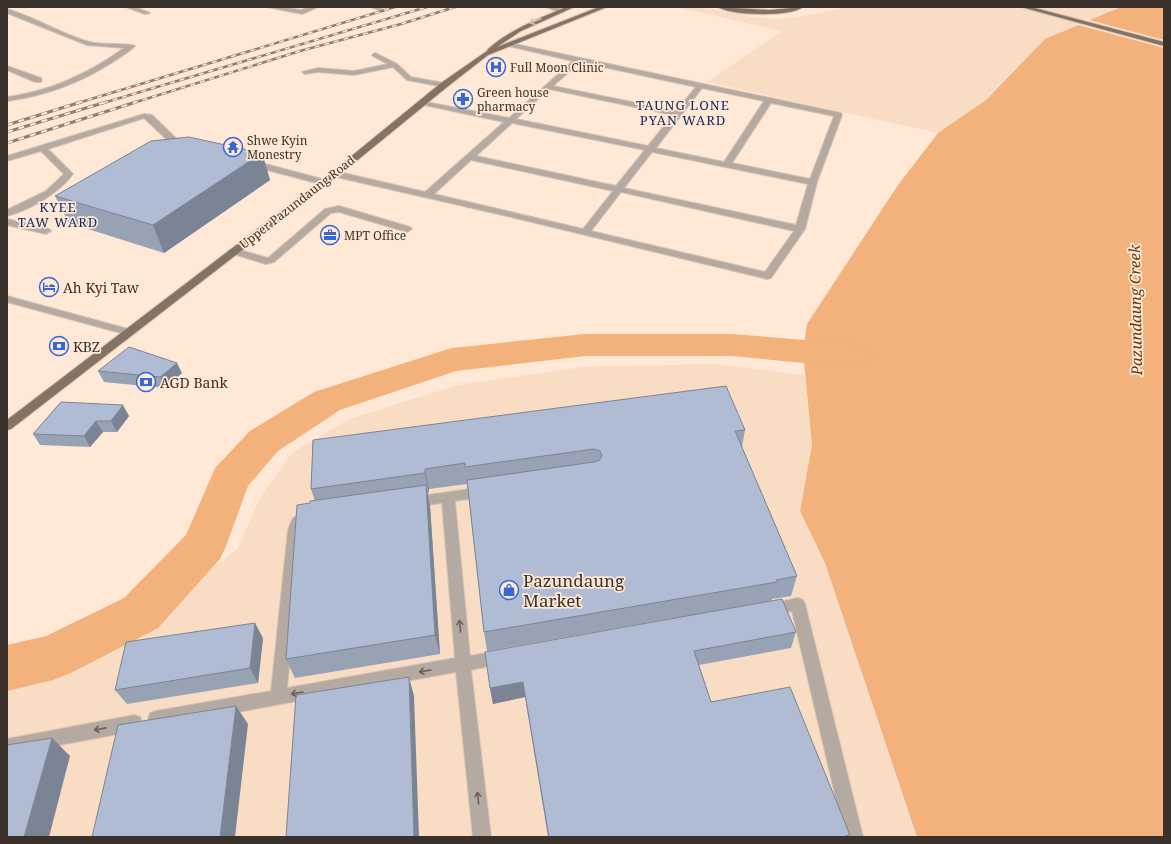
<svg xmlns="http://www.w3.org/2000/svg" width="1171" height="844" font-family="'Noto Serif',serif">
  <style>
    .built { fill: #f8dcc4 }
    .water { fill: #f3b17b }
    .pier { fill: #ffe8d6 }
    .lines { fill: none; stroke-linecap: round; stroke-linejoin: round }
    .river { fill: #f3b17b; fill-rule: evenodd }
    .minor-casing { stroke: #d8c3b4; stroke-width: 2 }
    .major-casing { stroke: #d8c3b4; stroke-width: 2 }
    .minor { fill: #b4aaa2; fill-rule: evenodd }
    .major { fill: #847365; fill-rule: evenodd }
    .rail-far1-casing { stroke: #8e7f73; stroke-width: 2.5 }
    .rail-casing { stroke: #8e7f73; stroke-width: 3 }
    .rail-far1 { stroke: #ffe8d6; stroke-width: 1.5; stroke-dasharray: 5; stroke-linecap: butt }
    .rail { stroke: #ffe8d6; stroke-width: 2; stroke-dasharray: 6; stroke-linecap: butt }
    .wall { fill: #97a2b5 }
    .shaded-wall { fill: #7b8494 }
    .building { fill: #b0bcd3; stroke: #7b8494 }
    .oneway { stroke: #dac5b4 }
    .oneway2 { stroke: #6b615a }
    .labels { text-anchor: middle; dominant-baseline: central; stroke-width: 3.5; stroke-linejoin: round; paint-order: stroke }
    .far-poi-label { font-size: 12px; fill: #3a312a; stroke: #ffe8d6; text-anchor: start }
    .far-street-label { font-size: 12px; fill: #3a312a; stroke: #ffe8d6 }
    .far-quarter-label { font-size: 13px; letter-spacing: 1px; fill: #122b60; stroke: #ffe8d6 }
    .poi-label { font-size: 14px; fill: #3a312a; stroke: #ffe8d6; text-anchor: start }
    .water-label { font-size: 15px; font-style: italic; fill: #61370c; stroke: #ffe8d6 }
    .near-poi-label { font-size: 17px; fill: #3a312a; stroke: #ffe8d6; text-anchor: start }
  </style>
  <rect width="100%" height="100%" fill="#ffe8d6"/>
  <path class="built" d="M 676,7 L 700,7 L 752,17 L 780,19 L 810,15 L 848,7 L 1121,7 L 1045,39 L 986,100 L 938,133 L 707,82 L 782,31 Z
    M 715,364 L 805,375 L 812,445 L 800,511 L 825,563 L 917,837 L 7,837 L 7,686 L 56,676 L 151,617 L 238,548 L 261,496 L 292,453 L 349,419 L 458,385 L 583,367 Z"/>
  <path class="water" d="M 1121,7 L 1164,7 L 1164,837 L 917,837 L 825,563 L 800,511 L 812,445 L 803,351 L 807,324 L 898,185 L 938,133 L 986,100 L 1045,39 Z"/>
  <path class="pier" d="M 1085,19 L 1164,40 L 1164,48 L 1075,24 Z"/>
  <g class="lines">
    <path class="river" d="M 585,334 L 732,334 L 855,344 L 868,348 L 873,356 L 868,364 L 855,368 L 732,356 L 585,356 L 456,371 L 340,410 L 278,451 L 248,486 L 226,546 L 220,559 L 158,628 L 71,673 L 53,680 L 7,691 L 7,645 L 46,636 L 124,598 L 186,535 L 215,468 L 250,431 L 314,392 L 439,352 L 452,348 Z"/>
    <g class="minor-casing">
      <path id="minor" d="M 126,7 L 135,7 L 150,13 L 145,14 Z
        M 267,7 L 282,7 L 301,10 L 310,7 L 318,7 L 302,14 Z
        M 371,7 L 384,7 L 379,10 Z
        M 546,7 L 555,7 L 565,11 L 562,13 Z
        M 7,9 C 35,17 63,35 90,42 C 99,45 131,43 135,46 C 129,52 120,57 113,62 C 80,83 46,96 7,101 L 7,97 C 51,91 88,74 124,48 L 87,45 L 7,13 Z
        M 510,43 L 841,113 L 842,115 L 817,182 L 805,229 L 771,278 L 767,279 L 511,217 L 332,176 L 331,174 L 332,172 L 335,171 L 425,192 L 504,122 L 424,105 L 421,105 L 421,101 L 509,118 L 573,61 L 508,46 L 508,44 ZM 580,62 L 696,87 L 676,111 L 553,86 ZM 702,88 L 764,101 L 724,162 L 656,148 ZM 549,89 L 673,115 L 648,146 L 516,119 ZM 771,103 L 834,116 L 810,179 L 732,163 ZM 512,123 L 645,150 L 616,186 L 476,156 ZM 652,152 L 808,184 L 796,225 L 624,188 ZM 471,160 L 613,191 L 583,229 L 434,194 ZM 621,192 L 794,231 L 765,272 L 591,231 Z
        M 375,53 L 397,64 L 411,77 L 444,83 L 448,85 L 444,87 L 407,80 L 393,67 L 354,75 L 318,72 L 305,74 L 302,72 L 318,68 L 354,71 L 388,64 L 373,56 L 372,55 Z
        M 7,66 L 41,78 L 42,80 L 41,82 L 35,82 L 7,70 Z
        M 144,114 L 152,115 L 185,147 L 185,151 L 179,151 L 144,118 L 48,149 L 73,174 C 59,193 30,210 7,216 L 7,210 L 46,191 L 64,174 L 41,151 L 7,161 L 7,156 Z
        M 248,161 L 254,161 L 326,180 L 327,182 L 326,184 L 320,184 L 248,165 L 247,163 Z
        M 339,206 L 410,227 L 412,229 L 407,232 L 339,212 L 331,213 L 274,262 L 266,264 L 230,253 L 228,251 L 233,248 L 268,258 L 325,209 Z
        M 7,219 L 49,229 L 51,231 L 46,234 L 7,225 Z
        M 7,296 L 132,330 L 133,332 L 128,335 L 7,302 Z
        M 484,487 L 489,488 L 491,492 L 489,496 L 455,501 L 470,656 L 502,650 L 507,652 L 510,657 L 507,662 L 471,670 L 491,837 L 473,837 L 456,672 L 156,727 L 150,725 L 148,719 L 150,713 L 156,711 L 271,691 L 288,530 L 293,518 L 305,512 L 310,513 L 312,517 C 309,522 304,524 302,530 L 287,688 L 455,658 L 442,503 L 413,507 L 408,506 L 406,502 L 408,498 L 413,497 Z
        M 798,598 L 803,600 L 805,604 L 863,837 L 845,837 L 792,611 L 770,615 L 765,613 L 763,609 L 765,605 Z
        M 134,715 L 140,717 L 142,723 L 140,729 L 134,731 L 7,755 L 7,739 Z"/>
    </g>
    <g class="major-casing">
      <path id="major" d="M 566,7 L 574,7 L 521,31 L 497,47 L 599,7 L 607,7 L 488,55 L 447,87 L 338,176 L 11,429 L 7,430 L 7,420 L 332,172 L 441,83 L 487,51 L 488,49 C 511,29 538,19 566,7 Z
        M 718,7 L 770,10 L 803,7 C 790,17 731,16 718,7 Z
        M 1021,7 L 1031,7 L 1164,42 L 1164,46 Z"/>
    </g>
    <use href="#minor" class="minor"/>
    <use href="#major" class="major"/>
    <g class="rail-far1-casing">
      <path id="rail-far1" d="M 78,103 L 395,7
        M 103,103 L 427,7
        M 133,103 L 300,51 L 401,24 L 455,7"/>
    </g>
    <g class="rail-casing">
      <path id="rail" d="M 7,125 L 81,102
        M 7,132 L 106,102
        M 7,143 L 136,102"/>
    </g>
    <use href="#rail-far1" class="rail-far1"/>
    <use href="#rail" class="rail"/>
  </g>
  <path class="wall" d="M 262,153 L 270,180 L 164,253 L 69,223 L 55,196 Z
    M 98,371 L 182,373 L 165,388 L 104,382 Z
    M 61,402 L 129,416 L 117,432 L 103,432 L 90,447 L 40,445 L 33,434 Z
    M 745,430 L 742,447 L 797,576 L 791,596 L 772,599 L 771,601 L 796,632 L 791,648 L 699,665 L 711,702 L 849,837 L 548,837 L 525,697 L 493,704 L 490,688 L 680,617 L 487,651 L 484,632 L 467,484 L 429,489 L 429,493 L 427,493 L 430,506 L 440,654 L 295,678 L 286,659 L 310,503 L 315,501 L 311,489 L 313,440 Z
    M 263,638 L 258,683 L 127,704 L 115,690 Z"/>
  <path class="shaded-wall" d="M 262,153 L 270,180 L 164,253 L 153,225 Z
    M 177,363 L 182,373 L 165,388 L 160,377 Z
    M 123,405 L 129,416 L 117,432 L 111,421 Z
    M 96,421 L 103,432 L 90,447 L 84,436 Z
    M 425,469 L 429,489 L 429,493 L 425,473 Z
    M 426,485 L 430,506 L 440,654 L 435,635 Z
    M 255,623 L 263,638 L 258,683 L 250,668 Z
    M 409,677 L 414,696 L 419,837 L 414,837 Z
    M 523,682 L 525,697 L 493,704 L 490,688 Z
    M 236,706 L 248,724 L 235,837 L 220,837 Z
    M 52,738 L 70,756 L 49,837 L 24,837 Z"/>
  <path class="building" d="M 189,137 L 262,153 L 153,225 L 55,196 L 151,141 Z
    M 129,347 L 177,363 L 160,377 L 98,371 Z
    M 726,386 L 745,430 L 735,431 L 797,576 L 776,580 L 777,582 L 484,632 L 467,480 L 594,462 L 600,460 L 602,455 L 600,451 L 594,449 L 465,467 L 465,463 L 425,469 L 425,473 L 311,489 L 313,440 Z
    M 61,402 L 123,405 L 111,421 L 96,421 L 84,436 L 33,434 Z
    M 426,485 L 435,635 L 286,659 L 297,505 L 310,503 L 310,501 Z
    M 782,599 L 796,632 L 694,651 L 711,702 L 790,687 L 850,835 L 842,837 L 549,837 L 523,682 L 490,688 L 485,652 Z
    M 255,623 L 250,668 L 115,690 L 126,642 Z
    M 409,677 L 414,837 L 286,837 L 296,695 Z
    M 236,706 L 220,837 L 92,837 L 118,725 Z
    M 52,738 L 24,837 L 7,837 L 7,745 Z"/>
  <defs><path id="oneway-shaft" d="M-6 0H5M1.5-3L5.5 0L1.5 3" fill="none" stroke-width="1.6" stroke-linecap="round" stroke-linejoin="round"/></defs>
  <use class="oneway" href="#oneway-shaft" transform="translate(535 21) rotate(159)"/>
  <g class="oneway2">
    <use href="#oneway-shaft" transform="translate(460 626) rotate(-95)"/>
    <use href="#oneway-shaft" transform="translate(425 671) rotate(170)"/>
    <use href="#oneway-shaft" transform="translate(297 693) rotate(170)"/>
    <use href="#oneway-shaft" transform="translate(100 729) rotate(169)"/>
    <use href="#oneway-shaft" transform="translate(478 798) rotate(-96)"/>
  </g>
  <defs>
    <g id="hospital-ring" transform="scale(1)"><circle r="9.5" fill="#ffe8d6" stroke="#3468d7" stroke-width="1.5"/><path d="M-5-5h3v3.5h4V-5h3V5h-3V1.5h-4V5h-3Z" fill="#3468d7"/></g>
    <g id="pharmacy-ring" transform="scale(1)"><circle r="9.5" fill="#ffe8d6" stroke="#3468d7" stroke-width="1.5"/><path d="M-2-6h4v4h4v4h-4v4h-4v-4h-4v-4h4Z" fill="#3468d7"/></g>
    <g id="temple-ring" transform="scale(1)"><circle r="9.5" fill="#ffe8d6" stroke="#3468d7" stroke-width="1.5"/><path d="M0-6L5-2H3V0L6.5 2.5H4V6H1.5V3h-3V6H-4V2.5H-6.5L-3 0V-2H-5Z" fill="#3468d7"/></g>
    <g id="office-ring" transform="scale(1)"><circle r="9.5" fill="#ffe8d6" stroke="#3468d7" stroke-width="1.5"/><path d="M-6-3h4V-5.5h4V-3h4V5H-6ZM-1-4.5V-3h2v-1.5ZM-6 0V1H6V0Z" fill="#3468d7"/></g>
    <g id="hotel-ring" transform="scale(1)"><circle r="9.5" fill="#ffe8d6" stroke="#3468d7" stroke-width="1.5"/><path d="M-6-4.5h1.5V1H6V5H4.5V3h-9V5H-6ZM-4 0a1.8 1.8 0 1 1 3.6 0ZM.5 0V-2.5h3Q6-2.5 6 0Z" fill="#3468d7"/></g>
    <g id="bank-ring" transform="scale(1)"><circle r="9.5" fill="#ffe8d6" stroke="#3468d7" stroke-width="1.5"/><path d="M-6-4H6V4H-6ZM0-2.3a2.3 2.3 0 1 0 0 4.6a2.3 2.3 0 1 0 0-4.6Z" fill="#3468d7"/></g>
    <g id="shop-ring" transform="scale(1)"><circle r="9.5" fill="#ffe8d6" stroke="#3468d7" stroke-width="1.5"/><path d="M-5-2.5h2.3a2.7 3.5 0 0 1 5.4 0H5L5.5 6h-11ZM-1.5-2.5h3a1.5 2.3 0 0 0-3 0Z" fill="#3468d7"/></g>
  </defs>
  <g fill-rule="evenodd">
    <use href="#hospital-ring" x="496" y="67"/>
    <use href="#pharmacy-ring" x="463" y="99"/>
    <use href="#temple-ring" x="233" y="147"/>
    <use href="#office-ring" x="330" y="235"/>
    <use href="#hotel-ring" x="49" y="287"/>
    <use href="#bank-ring" x="59" y="346"/>
    <use href="#bank-ring" x="146" y="382"/>
    <use href="#shop-ring" x="509" y="590"/>
  </g>
  <g class="labels">
    <g class="far-poi-label">
      <text x="510" y="67">Full Moon Clinic</text>
      <text x="477" y="92">Green house<tspan x="477" dy="14">pharmacy</tspan></text>
      <text x="247" y="140">Shwe Kyin<tspan x="247" dy="14">Monestry</tspan></text>
      <text x="344" y="235">MPT Office</text>
    </g>
    <g class="far-street-label">
      <text transform="translate(297 202) rotate(-38)">Upper Pazundaung Road</text>
    </g>
    <g class="far-quarter-label">
      <text x="683" y="105">TAUNG LONE<tspan x="683" dy="15">PYAN WARD</tspan></text>
      <text x="58" y="207">KYEE<tspan x="58" dy="15">TAW WARD</tspan></text>
    </g>
    <g class="poi-label">
      <text x="63" y="287">Ah Kyi Taw</text>
      <text x="73" y="346">KBZ</text>
      <text x="160" y="382">AGD Bank</text>
    </g>
    <g class="water-label">
      <text transform="translate(1135 310) rotate(-91)">Pazundaung Creek</text>
    </g>
    <g class="near-poi-label">
      <text x="523" y="580">Pazundaung<tspan x="523" dy="20">Market</tspan></text>
    </g>
  </g>
  <rect width="1171" height="844" fill="none" stroke="#3a312a" stroke-width="16"/>
</svg>
